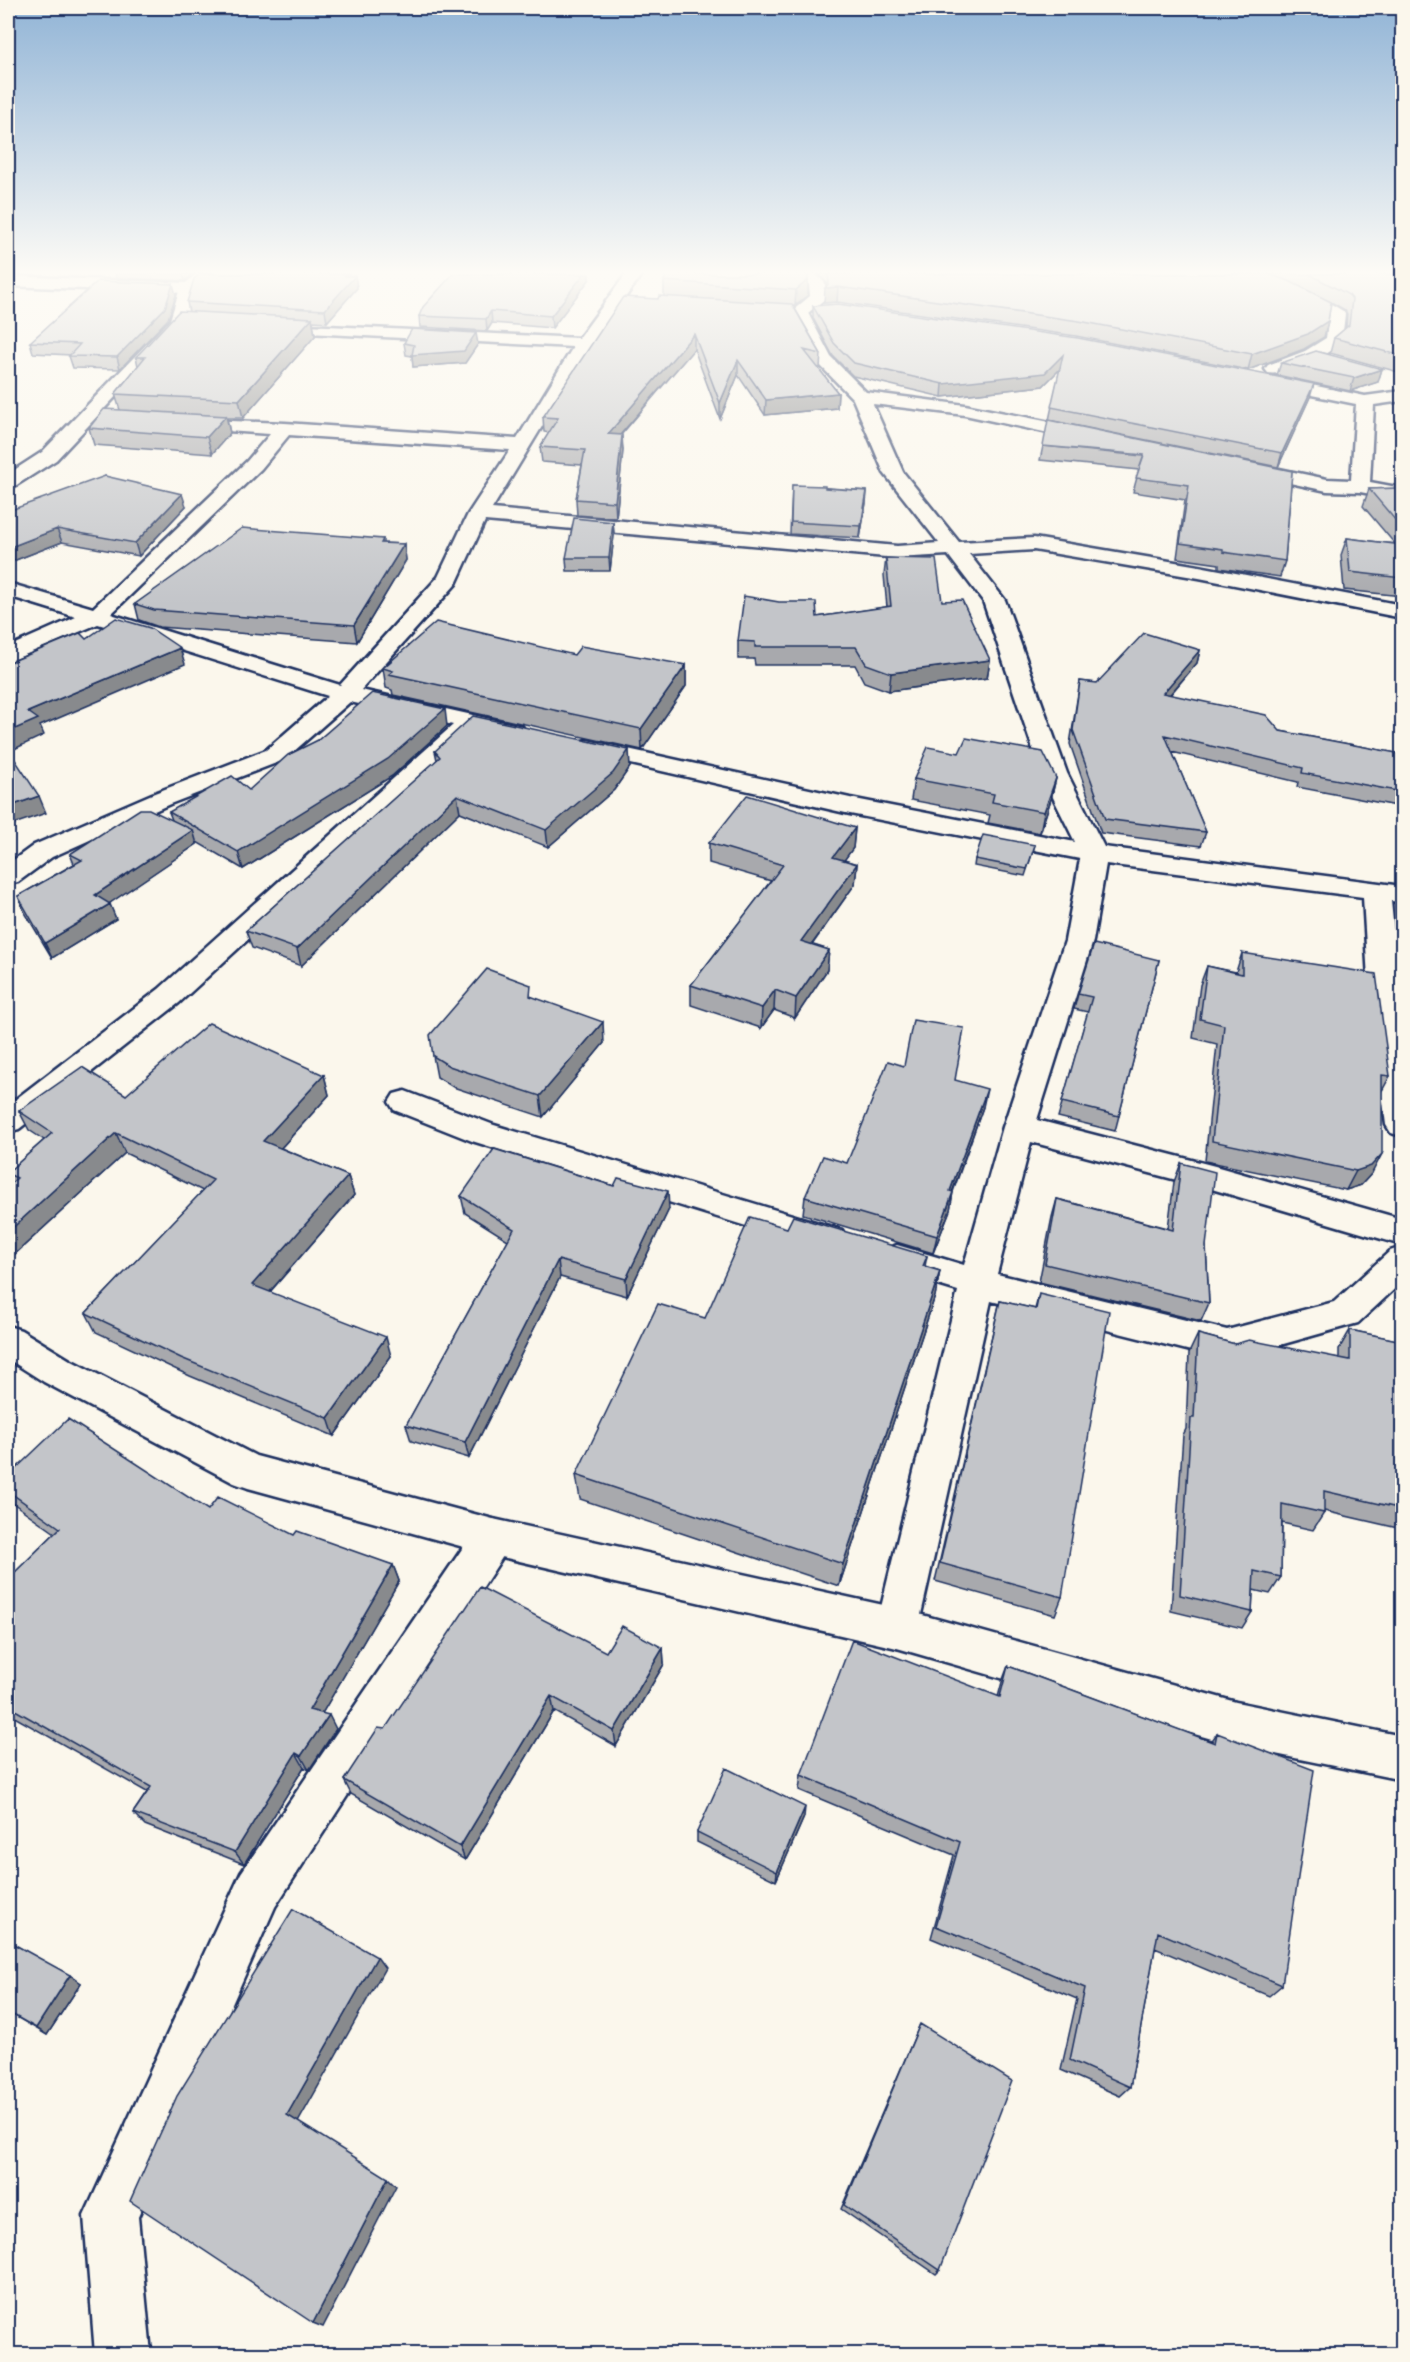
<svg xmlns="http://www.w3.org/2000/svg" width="1410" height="2362" font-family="Kalam,sans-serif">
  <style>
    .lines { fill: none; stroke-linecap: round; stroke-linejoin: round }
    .street-casing { stroke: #1b2f5e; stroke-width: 5 }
    .secondary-casing { stroke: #1b2f5e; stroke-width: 5 }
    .street { fill: #fbf7ec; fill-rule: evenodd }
    .secondary { fill: #fbf7ec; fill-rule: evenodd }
    .wall { fill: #a8a9ad; stroke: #1b2f5e; stroke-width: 1.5 }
    .shaded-wall { fill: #888a8d; stroke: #1b2f5e; stroke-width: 1.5 }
    .building { fill: #c3c5c9; stroke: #1b2f5e; stroke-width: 1.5 }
  </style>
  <rect width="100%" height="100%" fill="#fbf7ec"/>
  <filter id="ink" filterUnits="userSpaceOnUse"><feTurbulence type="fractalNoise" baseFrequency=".0167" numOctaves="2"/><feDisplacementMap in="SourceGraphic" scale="12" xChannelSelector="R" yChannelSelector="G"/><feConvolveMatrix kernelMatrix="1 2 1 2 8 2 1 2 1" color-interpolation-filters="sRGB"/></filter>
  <g filter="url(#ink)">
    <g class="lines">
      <g class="street-casing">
        <path id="street" d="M 626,274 L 642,274 L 592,344 L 492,509 L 897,546 L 939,543 L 884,473 L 853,399 L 818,363 L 791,312 L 810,296 L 809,284 L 799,274 L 816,274 L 825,283 L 826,298 L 808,313 L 831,357 L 866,392 L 965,405 L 1090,430 L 1097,432 L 1099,436 L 1097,440 L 1090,442 L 965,415 L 873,404 L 903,472 L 959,542 L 1034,538 L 1199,566 L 1402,605 L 1402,618 L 1199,578 L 1034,550 L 969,554 L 1005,600 L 1067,773 L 1104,847 L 1402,886 L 1402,902 L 1391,901 L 1402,1015 L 1402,1136 L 1391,1133 L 1386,1125 L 1368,979 L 1363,897 L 1106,864 L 1093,941 L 1037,1120 L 1215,1166 L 1402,1219 L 1402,1245 L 1215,1190 L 1031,1142 L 997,1274 L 1227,1330 L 1334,1302 L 1390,1251 L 1402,1247 L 1402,1282 L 1358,1323 L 1227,1360 L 991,1301 L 918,1628 L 912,1642 L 897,1648 L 882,1642 L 876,1628 L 958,1291 L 885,1269 L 880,1259 L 885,1249 L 897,1245 L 964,1265 L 1003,1127 L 1065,941 L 1080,859 L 850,814 L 587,754 L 578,752 L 575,747 L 578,742 L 587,740 L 850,798 L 1075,842 L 1041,773 L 983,601 L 948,555 L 897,558 L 485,521 L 456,584 L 361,690 L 522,726 L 525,731 L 522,736 L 513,738 L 476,730 L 179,1003 L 19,1129 L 8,1132 L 8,1105 L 159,989 L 453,725 L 350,702 L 284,760 L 170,804 L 52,857 L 18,882 L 8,884 L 8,864 L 34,845 L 152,794 L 266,750 L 328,696 L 98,624 L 8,662 L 8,647 L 76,617 L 8,596 L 8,583 L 93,608 L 247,461 L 270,434 L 184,428 L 178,427 L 175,423 L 178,419 L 285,423 L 517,439 L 573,347 L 270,331 L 262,326 L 264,323 L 579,338 ZM 289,435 L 510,450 L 468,514 L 438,577 L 340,685 L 111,614 L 261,469 Z
          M 1235,274 C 1276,274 1308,289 1343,311 L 1345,314 L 1342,340 C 1332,354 1285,377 1268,373 L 1265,369 L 1268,365 L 1305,351 L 1326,338 L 1329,316 L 1286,294 L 1238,277 Z
          M 8,276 L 188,283 L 196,288 L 188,293 L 8,286 Z
          M 1268,376 L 1365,396 L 1402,391 L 1402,401 L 1374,405 L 1370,482 L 1402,488 L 1402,500 L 1360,492 L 1327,491 L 1239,472 L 1236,468 L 1239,464 L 1246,462 L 1327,479 L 1351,480 L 1356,404 L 1262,385 L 1259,381 L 1262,377 Z
          M 405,1091 L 494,1125 L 842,1230 L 847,1239 L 842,1248 L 830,1252 L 472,1141 L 394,1110 L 389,1102 L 394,1094 Z
          M 493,1519 L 507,1524 L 513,1537 L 507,1550 L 275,1907 L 138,2217 L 151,2354 L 95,2354 L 84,2216 L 241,1873 L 479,1524 Z"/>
      </g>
      <g class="secondary-casing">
        <path id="secondary" d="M 196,274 L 213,274 L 195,290 L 184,324 L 56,460 L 15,486 L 8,488 L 8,474 L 42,452 L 170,320 L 180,288 Z
          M 8,1326 L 21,1330 L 70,1360 L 256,1456 L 493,1519 L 897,1608 L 1236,1702 L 1402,1736 L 1402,1780 L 1236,1746 L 897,1648 L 493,1555 L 248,1488 L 234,1483 L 44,1382 L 8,1359 Z"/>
      </g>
      <use href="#street" class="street"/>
      <use href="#secondary" class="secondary"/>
    </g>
    <path class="wall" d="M 115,274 L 193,274 L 185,281 L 116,278 Z
      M 200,274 L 349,274 L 349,276 L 355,276 L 357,288 L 327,322 L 313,321 L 315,336 L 243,418 L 227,418 L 230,433 L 212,454 L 94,445 L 89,428 L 120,410 L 115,394 L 138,366 L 136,357 L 189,312 L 187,302 Z
      M 818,274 L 1402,274 L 1402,373 L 1330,353 L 1334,338 L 1346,328 L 1347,314 L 1345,310 L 1331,302 L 1328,321 L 1324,337 L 1304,349 L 1248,370 L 1076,336 L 837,302 L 824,303 L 827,283 Z
      M 589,280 L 552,328 L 492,323 L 487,331 L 420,327 L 419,316 Z
      M 808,280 L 808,295 L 795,305 L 793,305 L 821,354 L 820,368 L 818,368 L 838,393 L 837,408 L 765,415 L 738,375 L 720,419 L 694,349 L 621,435 L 623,450 L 616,518 L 577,515 L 576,499 L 582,465 L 542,462 L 540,447 L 549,433 L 544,432 L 543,417 L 658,299 L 664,296 L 664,281 Z
      M 176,295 L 168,319 L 120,369 L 73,368 L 69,356 L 70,355 L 33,353 L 30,342 Z
      M 813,306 L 1310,397 L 1278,467 L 1049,420 L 1060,369 L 1043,386 L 942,397 L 853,376 L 833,356 L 813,318 Z
      M 404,343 L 478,344 L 465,363 L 413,367 L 412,356 L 406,355 Z
      M 1281,363 L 1382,369 L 1378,382 L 1350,391 L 1277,375 Z
      M 1043,446 L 1292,471 L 1285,561 L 1280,577 L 1219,568 L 1219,564 L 1177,558 L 1185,500 L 1133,492 L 1139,470 L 1040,460 Z
      M 105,476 L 186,506 L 139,556 L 62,542 L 8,563 Z
      M 792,485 L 867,491 L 866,503 L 860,538 L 790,534 Z
      M 1402,488 L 1402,596 L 1344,590 L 1341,555 L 1347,538 L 1395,544 L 1363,506 L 1369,489 Z
      M 613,522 L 614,535 L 610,571 L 567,571 L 566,558 Z
      M 383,539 L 383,543 L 404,544 L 406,560 L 357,642 L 159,627 L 139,620 L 135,604 Z
      M 886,558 L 942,601 L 990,660 L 987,678 L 889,691 L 864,682 L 855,665 L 755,665 L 754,659 L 738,659 L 738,641 L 817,617 L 887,607 L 884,575 Z
      M 1200,650 L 1197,663 L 1170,695 L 1280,731 L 1402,754 L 1402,807 L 1297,787 L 1298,782 L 1172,752 L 1206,832 L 1201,846 L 1101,833 L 1070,744 L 1080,681 L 1097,683 Z
      M 574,655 L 686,665 L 686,686 L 642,750 L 393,695 L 392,690 L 386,688 L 383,668 Z
      M 447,726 L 392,776 L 243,869 L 197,842 L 197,844 L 109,903 L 116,919 L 52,958 L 24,911 L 18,896 L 74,864 L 70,854 L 172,820 L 169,812 L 249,790 Z
      M 435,751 L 630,767 L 614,790 L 548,847 L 460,812 L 301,966 L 252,948 L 246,931 L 437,760 Z
      M 1056,778 L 1051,799 L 1040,833 L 988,823 L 990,815 L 911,800 L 914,779 Z
      M 855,828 L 853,848 L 844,860 L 857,864 L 855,884 L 812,945 L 829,950 L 827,970 L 795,1018 L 774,1010 L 761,1028 L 691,1005 L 691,985 L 771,881 L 709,863 L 709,843 Z
      M 1035,845 L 1025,876 L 974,866 L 975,859 Z
      M 1402,901 L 1402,918 L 1401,904 Z
      M 1242,953 L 1390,1076 L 1382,1091 L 1372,1173 L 1361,1185 L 1346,1190 L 1205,1161 L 1217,1044 L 1193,1038 L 1200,985 L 1207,966 L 1236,972 Z
      M 1159,960 L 1115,1131 L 1058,1117 L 1088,1012 L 1074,1009 L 1078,994 Z
      M 532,997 L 604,1043 L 543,1117 L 453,1087 L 437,1077 L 433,1056 Z
      M 324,1075 L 329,1095 L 281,1148 L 348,1176 L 354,1195 L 270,1292 L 391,1356 L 334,1436 L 190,1376 L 96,1332 L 86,1313 L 203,1191 L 125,1153 L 15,1254 L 8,1250 L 8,1186 L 11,1183 L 8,1175 L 8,1172 L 44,1140 L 29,1130 L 19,1111 L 126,1095 Z
      M 955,1080 L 983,1107 L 953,1192 L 950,1210 L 933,1253 L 803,1214 L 805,1197 L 847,1163 Z
      M 1181,1163 L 1206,1246 L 1209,1303 L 1201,1321 L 1039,1282 L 1052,1217 L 1057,1199 L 1168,1228 L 1174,1182 Z
      M 614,1186 L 669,1209 L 627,1296 L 560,1277 L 469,1458 L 411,1441 L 406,1425 L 508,1240 L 465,1213 L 461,1196 Z
      M 787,1228 L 927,1256 L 925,1266 L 940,1271 L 935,1296 L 839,1586 L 580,1499 L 576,1475 L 705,1318 Z
      M 1039,1294 L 1062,1597 L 1055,1615 L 935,1581 L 1000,1301 L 1035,1309 Z
      M 1350,1330 L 1402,1341 L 1402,1529 L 1324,1511 L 1324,1513 L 1313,1530 L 1282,1523 L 1281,1577 L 1270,1594 L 1253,1590 L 1252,1612 L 1242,1628 L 1171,1611 L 1183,1435 L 1186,1429 L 1189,1353 L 1198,1334 L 1235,1344 L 1339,1358 L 1339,1349 Z
      M 8,1476 L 208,1510 L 393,1565 L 399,1581 L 322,1713 L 336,1729 L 309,1770 L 304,1767 L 244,1864 L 145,1825 L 133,1813 L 147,1792 L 11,1715 L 8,1719 L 8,1579 L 55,1533 L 10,1501 L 8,1497 Z
      M 663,1648 L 664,1664 L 616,1746 L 554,1711 L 465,1860 L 351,1794 L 344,1780 L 385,1729 L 606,1652 Z
      M 1008,1666 L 1211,1742 L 1217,1733 L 1282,1985 L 1269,1996 L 1155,1948 L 1130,2087 L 1120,2096 L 1061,2070 L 1077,1999 L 931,1938 L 954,1855 L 799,1790 L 801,1775 L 998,1697 L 1002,1682 Z
      M 804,1817 L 776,1881 L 697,1842 L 697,1832 Z
      M 8,1941 L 81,1983 L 47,2035 L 8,2012 Z
      M 920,2024 L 940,2270 L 936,2274 L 841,2209 Z"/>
    <path class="shaded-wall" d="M 183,274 L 193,274 L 185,281 Z
      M 346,274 L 349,274 L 350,282 L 355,276 L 357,288 L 327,322 L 325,310 Z
      M 584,274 L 589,274 L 589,280 L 552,328 L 551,316 Z
      M 808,280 L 808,295 L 795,305 L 796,290 Z
      M 173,284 L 176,295 L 168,319 L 120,369 L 117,357 Z
      M 838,287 L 837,302 L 824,303 L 825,288 Z
      M 491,311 L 492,323 L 487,331 L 486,319 Z
      M 312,318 L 315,336 L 243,418 L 239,400 Z
      M 1328,321 L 1324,337 L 1304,349 L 1248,370 L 1252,354 Z
      M 476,333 L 478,344 L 465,363 L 413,367 L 412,355 Z
      M 694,334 L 694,349 L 608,449 L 608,434 Z
      M 1063,355 L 1061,368 L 1043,386 L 942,397 L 943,384 Z
      M 738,360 L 738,375 L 720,419 L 720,403 Z
      M 1382,369 L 1378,382 L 1350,391 L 1354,378 Z
      M 1314,384 L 1310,397 L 1278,467 L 1282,453 Z
      M 838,393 L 837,408 L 765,415 L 766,400 Z
      M 226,416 L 230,433 L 212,454 L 207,437 Z
      M 622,435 L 623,450 L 616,518 L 615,502 Z
      M 867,491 L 866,503 L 860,538 L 861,526 Z
      M 182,494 L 186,506 L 139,556 L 135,543 Z
      M 613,522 L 614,535 L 610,571 L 609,558 Z
      M 57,529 L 62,542 L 8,563 L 8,548 Z
      M 404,544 L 406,560 L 357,642 L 354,625 Z
      M 180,648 L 185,664 L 40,726 L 44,735 L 8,752 L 8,732 L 28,712 Z
      M 1200,650 L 1197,663 L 1159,707 L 1163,693 Z
      M 990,660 L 987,678 L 889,691 L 891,673 Z
      M 686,665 L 686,686 L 642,750 L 641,729 Z
      M 445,709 L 447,726 L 392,776 L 243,869 L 238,852 Z
      M 629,750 L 630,767 L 614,790 L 548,847 L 546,830 Z
      M 1056,778 L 1051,799 L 1040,833 L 1044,812 Z
      M 457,795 L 460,812 L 301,966 L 297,949 Z
      M 39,796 L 46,813 L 8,826 L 8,807 Z
      M 855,828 L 853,848 L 832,877 L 833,857 Z
      M 193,830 L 197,844 L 101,909 L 95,895 Z
      M 857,864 L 855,884 L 800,961 L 801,941 Z
      M 110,904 L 116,919 L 52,958 L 45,943 Z
      M 829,950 L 827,970 L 795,1018 L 796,998 Z
      M 775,990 L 774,1010 L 761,1028 L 762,1008 Z
      M 603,1022 L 604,1043 L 543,1117 L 540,1096 Z
      M 324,1075 L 329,1095 L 269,1161 L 263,1141 Z
      M 987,1089 L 983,1107 L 946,1209 L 950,1191 Z
      M 116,1133 L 125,1153 L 15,1254 L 8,1241 L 8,1232 Z
      M 1382,1154 L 1372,1173 L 1361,1185 L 1346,1190 L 1356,1171 Z
      M 348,1176 L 354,1195 L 259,1304 L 252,1285 Z
      M 668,1191 L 669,1209 L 627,1296 L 626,1279 Z
      M 953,1192 L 950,1210 L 933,1253 L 937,1236 Z
      M 558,1260 L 560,1277 L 469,1458 L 465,1442 Z
      M 940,1271 L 935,1296 L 839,1586 L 843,1564 Z
      M 386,1337 L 391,1356 L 334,1436 L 328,1418 Z
      M 393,1565 L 399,1581 L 316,1724 L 309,1710 Z
      M 663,1648 L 664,1664 L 616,1746 L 614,1731 Z
      M 551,1696 L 554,1711 L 465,1860 L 460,1847 Z
      M 8,1711 L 11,1715 L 8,1719 Z
      M 329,1715 L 336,1729 L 309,1770 L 301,1756 Z
      M 296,1753 L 304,1767 L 244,1864 L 235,1852 Z
      M 805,1807 L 804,1817 L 776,1881 L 777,1872 Z
      M 377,1957 L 385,1968 L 297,2124 L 287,2115 Z
      M 70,1975 L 81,1983 L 47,2035 L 36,2028 Z
      M 388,2178 L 396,2186 L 323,2327 L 313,2323 Z"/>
    <path class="building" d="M 200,274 L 346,274 L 345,276 L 355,276 L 325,310 L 187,302 L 194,279 Z
      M 453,274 L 584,274 L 551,316 L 491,311 L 486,319 L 419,316 L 423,307 Z
      M 666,274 L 808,274 L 808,280 L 796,290 L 664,281 Z
      M 828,274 L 1268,274 L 1289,281 L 1331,302 L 1328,321 L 1308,334 L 1252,354 L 1079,321 L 838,287 L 825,288 L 829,283 Z
      M 1309,274 L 1402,274 L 1402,356 L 1334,338 L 1349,325 L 1352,299 L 1349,295 Z
      M 98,281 L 173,284 L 165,308 L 117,357 L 69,356 L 80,344 L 30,342 Z
      M 659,296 L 792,304 L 821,354 L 804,350 L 838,393 L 766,400 L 738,360 L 720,403 L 694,334 L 608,434 L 622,435 L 615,502 L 576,499 L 585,450 L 540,447 L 558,418 L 543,417 L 623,297 L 658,299 Z
      M 838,304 L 1078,338 L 1314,384 L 1282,453 L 1051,407 L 1063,355 L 1045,373 L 943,384 L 854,363 L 834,343 L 813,306 Z
      M 179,311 L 312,318 L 239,400 L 115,394 L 145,357 L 136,357 Z
      M 412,329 L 476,333 L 464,351 L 412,355 L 414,345 L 404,343 Z
      M 1316,351 L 1382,369 L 1354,378 L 1281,363 Z
      M 104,409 L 226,416 L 207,437 L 89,428 Z
      M 1048,420 L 1292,471 L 1285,561 L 1223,552 L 1223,549 L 1180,543 L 1189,485 L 1136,478 L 1144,455 L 1043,446 Z
      M 105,476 L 182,494 L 135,543 L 57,529 L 8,548 L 8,511 Z
      M 792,485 L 825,486 L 825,488 L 867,491 L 861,526 L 791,522 Z
      M 1402,488 L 1402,528 L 1369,489 Z
      M 574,518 L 613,522 L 609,558 L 566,558 Z
      M 242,528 L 383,539 L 381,543 L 404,544 L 354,625 L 154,610 L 135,604 Z
      M 1347,538 L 1402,545 L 1402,578 L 1350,572 Z
      M 886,558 L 936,559 L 942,601 L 962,600 L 990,660 L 891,673 L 866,664 L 856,647 L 755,647 L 755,642 L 738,641 L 744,596 L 779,602 L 816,602 L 817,617 L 891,606 Z
      M 116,618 L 150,628 L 180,648 L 28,712 L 38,719 L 8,732 L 8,663 L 80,633 L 86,639 Z
      M 436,622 L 574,655 L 581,646 L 686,665 L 641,729 L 389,674 L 393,671 L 383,668 Z
      M 1144,633 L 1200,650 L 1163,693 L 1266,715 L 1280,731 L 1402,754 L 1402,792 L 1302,773 L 1303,768 L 1165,735 L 1206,832 L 1105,819 L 1073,730 L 1080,681 L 1097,683 Z
      M 372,693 L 445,709 L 388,759 L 238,852 L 169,812 L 232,776 L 249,790 L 288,755 L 318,740 Z
      M 473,716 L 629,750 L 613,773 L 546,830 L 457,795 L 297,949 L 246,931 L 440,757 L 435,751 Z
      M 966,738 L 1043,752 L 1056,778 L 1044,812 L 992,802 L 994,794 L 914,779 L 928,747 L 959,753 Z
      M 8,749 L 39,796 L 8,807 Z
      M 747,795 L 855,828 L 833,857 L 857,864 L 801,941 L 829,950 L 796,998 L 775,990 L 762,1008 L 691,985 L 783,865 L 709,843 Z
      M 140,809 L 149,809 L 193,830 L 95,895 L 110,904 L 45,943 L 18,896 L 82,860 L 70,854 Z
      M 983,835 L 1035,845 L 1027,869 L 975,859 Z
      M 1094,944 L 1159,960 L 1119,1116 L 1062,1102 L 1092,997 L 1078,994 Z
      M 1242,953 L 1376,974 L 1390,1076 L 1382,1075 L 1382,1154 L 1371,1166 L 1356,1171 L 1212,1141 L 1224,1025 L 1200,1019 L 1207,966 L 1242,974 Z
      M 487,969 L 531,985 L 530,996 L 603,1022 L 540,1096 L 449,1066 L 433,1056 L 430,1035 Z
      M 913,1020 L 964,1028 L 955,1080 L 987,1089 L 950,1191 L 953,1192 L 937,1236 L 805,1197 L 823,1156 L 847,1163 L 888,1061 L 904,1066 Z
      M 209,1023 L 324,1075 L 263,1141 L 348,1176 L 252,1285 L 386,1337 L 328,1418 L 181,1358 L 86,1313 L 213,1180 L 116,1133 L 8,1232 L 8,1186 L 17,1178 L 8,1174 L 8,1172 L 52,1133 L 19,1111 L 82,1067 L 126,1095 Z
      M 494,1149 L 614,1186 L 618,1178 L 668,1191 L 626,1279 L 558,1260 L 465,1442 L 406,1425 L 514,1229 L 461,1196 Z
      M 1181,1163 L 1215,1172 L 1206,1246 L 1209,1303 L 1045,1264 L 1057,1199 L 1173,1230 Z
      M 793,1216 L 927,1256 L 923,1266 L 940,1271 L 843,1564 L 576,1475 L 658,1304 L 705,1318 L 750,1217 L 787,1228 Z
      M 1039,1294 L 1109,1311 L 1062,1597 L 940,1563 L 1000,1301 L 1036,1309 Z
      M 1350,1330 L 1402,1341 L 1402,1509 L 1324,1491 L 1324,1513 L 1282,1504 L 1281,1577 L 1254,1571 L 1252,1612 L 1180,1595 L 1191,1418 L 1194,1418 L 1198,1334 L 1235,1344 L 1249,1340 L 1350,1360 Z
      M 68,1419 L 208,1510 L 218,1497 L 294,1535 L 297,1531 L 393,1565 L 309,1710 L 329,1715 L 301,1756 L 296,1753 L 235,1852 L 133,1813 L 151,1787 L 8,1706 L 8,1579 L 60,1528 L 8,1491 L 8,1476 Z
      M 480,1587 L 606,1652 L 622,1626 L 663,1648 L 614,1731 L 551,1696 L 460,1847 L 344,1780 L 378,1728 L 385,1729 Z
      M 852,1640 L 1000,1697 L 1008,1666 L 1215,1743 L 1217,1733 L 1314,1770 L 1282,1985 L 1158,1932 L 1130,2087 L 1070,2060 L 1085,1988 L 936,1926 L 960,1842 L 801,1775 Z
      M 726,1768 L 805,1807 L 777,1872 L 697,1832 Z
      M 293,1909 L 377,1957 L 287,2115 L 388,2178 L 313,2323 L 130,2201 L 177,2096 Z
      M 8,1941 L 70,1975 L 36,2028 L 8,2012 Z
      M 920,2024 L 1012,2081 L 940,2270 L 844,2205 Z"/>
  </g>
  <linearGradient id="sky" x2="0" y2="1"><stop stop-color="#91b4d6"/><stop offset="0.45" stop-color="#fdfbf6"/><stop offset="1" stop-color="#fdfbf6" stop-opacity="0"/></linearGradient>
  <rect width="1410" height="605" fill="url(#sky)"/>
  <rect width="1410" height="2362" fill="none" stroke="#fbf7ec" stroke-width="30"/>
  <rect x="15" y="15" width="1380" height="2332" fill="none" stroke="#1b2f5e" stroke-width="2" filter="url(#ink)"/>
</svg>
